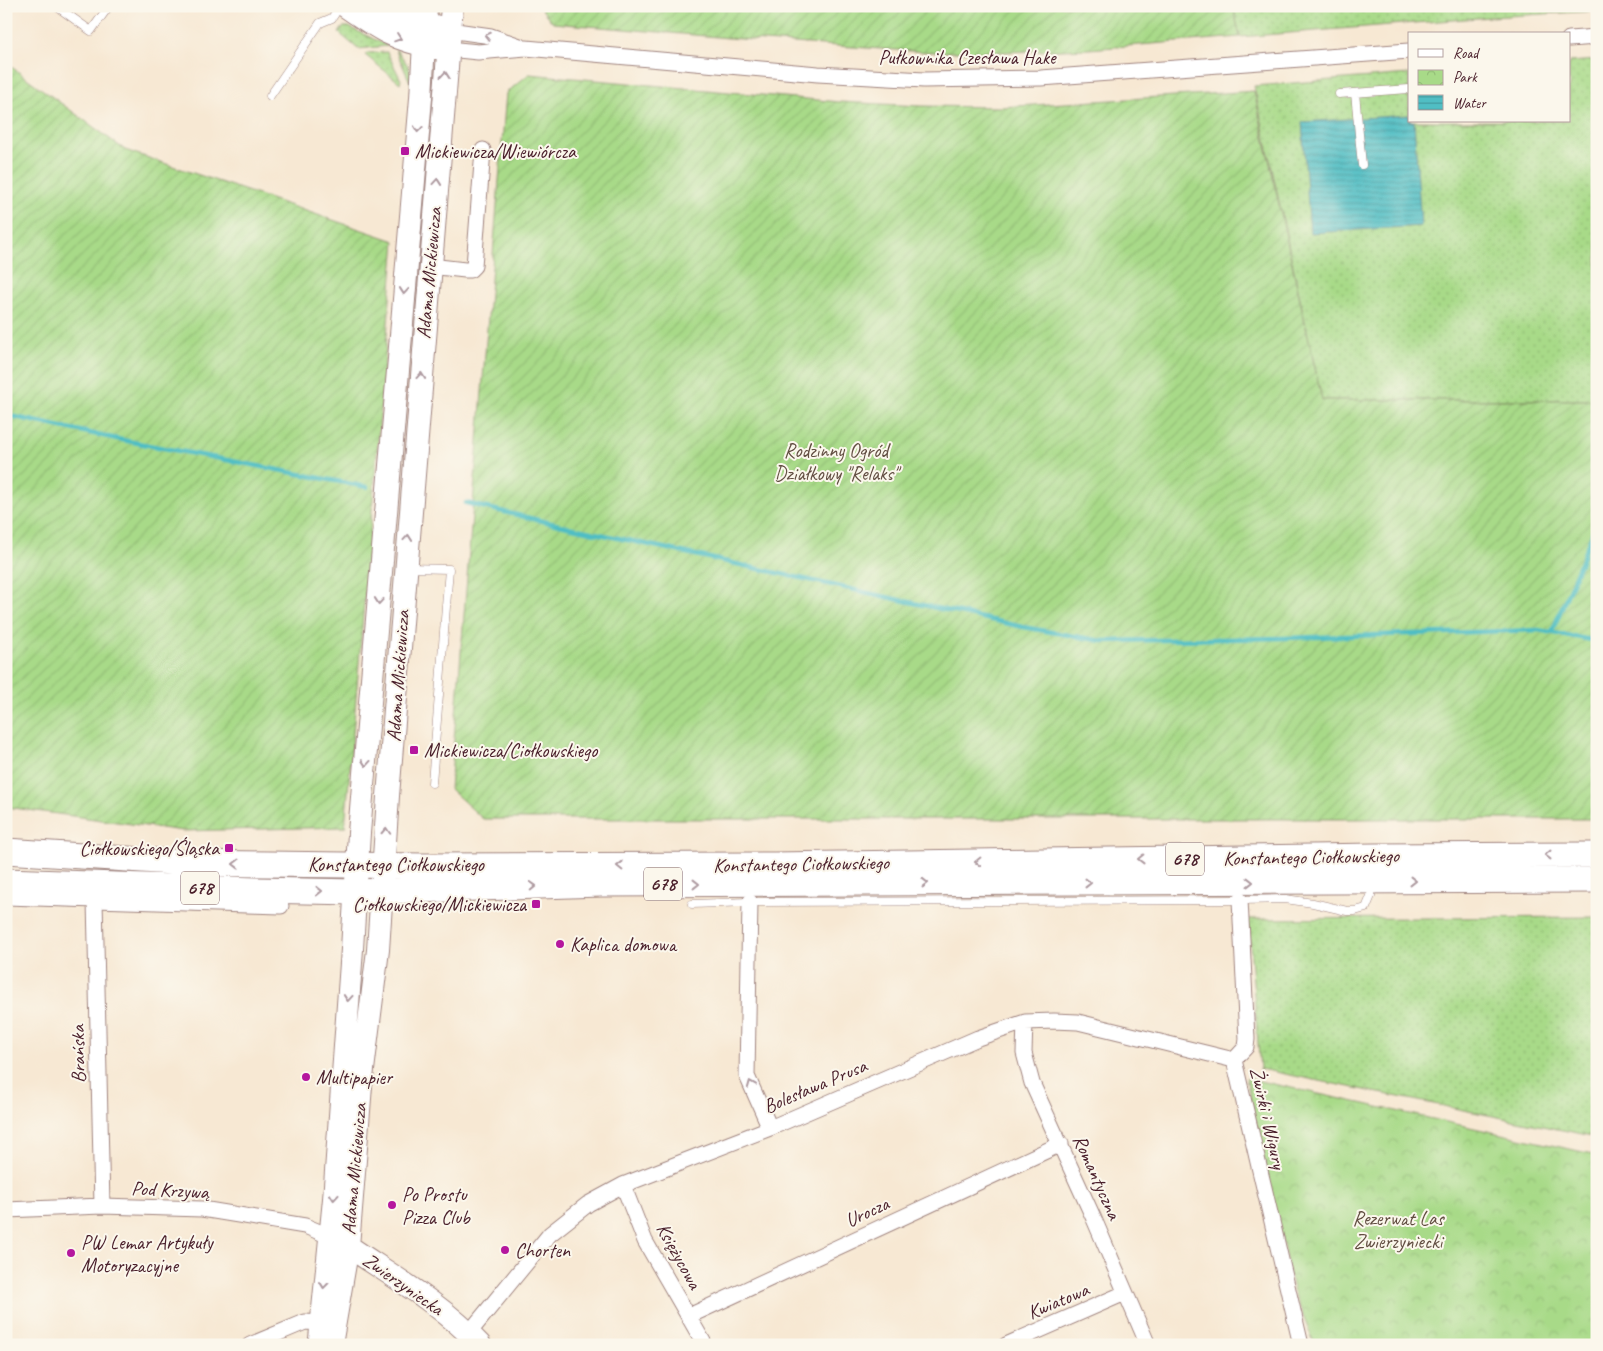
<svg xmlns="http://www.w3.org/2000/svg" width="1603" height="1351" font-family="Caveat,sans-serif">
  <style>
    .grass { fill: url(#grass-dots); stroke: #797c5a }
    .park { fill: url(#park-crowns); stroke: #797c5a }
    .garden { fill: url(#garden-furrows); stroke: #797c5a }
    .water { fill: url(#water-rules); stroke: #4d6e78 }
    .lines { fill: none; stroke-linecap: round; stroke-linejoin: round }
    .stream { stroke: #50bec4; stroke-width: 4.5 }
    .lane-casing { stroke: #a0847f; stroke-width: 9 }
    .street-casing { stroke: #a0847f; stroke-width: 17 }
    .secondary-casing { stroke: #a0847f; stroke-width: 24 }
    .primary-casing { stroke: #a0847f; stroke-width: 27 }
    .lane { stroke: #fff; stroke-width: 8 }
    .street { stroke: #fff; stroke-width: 15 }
    .secondary { stroke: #fff; stroke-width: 22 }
    .primary { stroke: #fff; stroke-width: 25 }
    .oneway { stroke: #ae9aa0 }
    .poi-dot { fill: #b5179e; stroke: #fbf7ec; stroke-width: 2 }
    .labels { text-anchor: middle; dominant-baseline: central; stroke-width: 4; stroke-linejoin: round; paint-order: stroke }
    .shield { fill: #fbf7ec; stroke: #7f6065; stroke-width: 1 }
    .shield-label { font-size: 19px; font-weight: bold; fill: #4a1f2b }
    .street-label { font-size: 20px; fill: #4a1f2b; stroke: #fbf7ec }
    .poi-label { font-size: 20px; fill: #4a1f2b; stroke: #fbf7ec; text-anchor: start }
    .park-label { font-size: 20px; fill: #624e42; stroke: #fbf7ec }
  </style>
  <defs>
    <pattern id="grass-dots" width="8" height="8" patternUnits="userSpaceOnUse" patternTransform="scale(1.25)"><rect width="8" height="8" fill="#a8da88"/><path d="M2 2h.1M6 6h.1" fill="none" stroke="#92bb76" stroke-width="1.8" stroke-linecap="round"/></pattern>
    <pattern id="park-crowns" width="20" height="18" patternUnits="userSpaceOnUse" patternTransform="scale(1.25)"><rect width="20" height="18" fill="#a8da88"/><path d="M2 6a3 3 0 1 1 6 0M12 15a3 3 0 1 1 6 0" fill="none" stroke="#92bb76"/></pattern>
    <pattern id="garden-furrows" width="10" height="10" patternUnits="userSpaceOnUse" patternTransform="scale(1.25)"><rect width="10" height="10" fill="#a8da88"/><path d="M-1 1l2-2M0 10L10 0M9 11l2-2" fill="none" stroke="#92bb76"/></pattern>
    <pattern id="water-rules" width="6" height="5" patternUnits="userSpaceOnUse" patternTransform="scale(1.25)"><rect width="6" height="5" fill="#50bec4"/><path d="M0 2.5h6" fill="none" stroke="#449a9f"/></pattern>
  </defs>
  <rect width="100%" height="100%" fill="#fbf7ec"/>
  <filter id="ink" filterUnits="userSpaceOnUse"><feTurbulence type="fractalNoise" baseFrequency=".02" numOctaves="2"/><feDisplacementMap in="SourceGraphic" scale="10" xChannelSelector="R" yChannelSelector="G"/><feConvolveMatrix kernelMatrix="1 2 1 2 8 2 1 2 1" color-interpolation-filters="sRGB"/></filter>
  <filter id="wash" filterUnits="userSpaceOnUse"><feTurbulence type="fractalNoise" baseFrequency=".0096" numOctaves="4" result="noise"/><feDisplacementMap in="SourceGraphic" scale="20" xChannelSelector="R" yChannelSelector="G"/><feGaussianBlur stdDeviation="1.12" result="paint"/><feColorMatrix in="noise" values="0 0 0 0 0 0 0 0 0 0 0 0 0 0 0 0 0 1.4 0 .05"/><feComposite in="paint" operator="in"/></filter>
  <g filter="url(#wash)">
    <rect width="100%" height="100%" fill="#f7e8d3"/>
    <path class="grass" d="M 1233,6 L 1597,6 L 1597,11 L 1490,17 L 1240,37 Z
      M 343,27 L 349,27 L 388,46 L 358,49 L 339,33 Z
      M 396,49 C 404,60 414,70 411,84 L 396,51 Z
      M 387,52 L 401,80 L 400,83 L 365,55 L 367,53 Z
      M 1597,60 L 1597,400 L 1322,400 L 1254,86 L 1409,74 L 1409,121 L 1569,121 L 1569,62 Z
      M 1597,917 L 1597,1137 L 1260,1069 L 1248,919 Z"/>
    <path class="park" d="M 1246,1078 L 1597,1155 L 1597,1345 L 1315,1345 L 1293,1290 Z"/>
    <path class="garden" d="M 539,6 L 1233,6 L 1240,37 L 1089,49 L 1005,52 L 926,52 L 764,41 L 553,23 Z
      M 6,63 L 125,150 L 395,241 L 345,827 L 183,831 L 6,807 Z
      M 529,74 L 840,102 L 922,106 L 1001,107 L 1254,91 L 1322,400 L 1597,400 L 1597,819 L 483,819 L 450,789 L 506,93 Z"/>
    <path class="water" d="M 1409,115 L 1409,121 L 1414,121 L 1421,226 L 1310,233 L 1302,122 Z"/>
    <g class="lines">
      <path class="stream" d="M 6,415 L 117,439 L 367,487
        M 466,503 L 568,527 L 1023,627 L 1102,641 L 1283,638 L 1538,630 L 1597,641
        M 1552,632 L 1597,522"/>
    </g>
  </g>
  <g filter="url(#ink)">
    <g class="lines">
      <g class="lane-casing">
        <path id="lane" d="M 56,6 L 91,31 L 109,6
          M 1355,93 L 1362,165
          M 1339,94 L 1409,89
          M 270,96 L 320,23 L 332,18 L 340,6
          M 408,568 L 449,569 L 432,783
          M 692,904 L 750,902 L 1240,900 L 1285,899 L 1313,903 L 1347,911 L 1355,911 L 1366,908 L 1371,896 L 1372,885"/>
      </g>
      <g class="street-casing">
        <path id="street" d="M 449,30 L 491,36 L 520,46
          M 1569,39 L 1597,37
          M 448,49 L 478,52 L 526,48 L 818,74 L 924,80 L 1041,78 L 1409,51
          M 430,266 L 465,270 L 470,270 L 474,266 L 483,150
          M 6,897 L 281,906
          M 95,900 L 102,1206
          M 1240,900 L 1247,1039 L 1246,1047 L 1234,1060 L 1301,1345
          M 750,902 L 747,1076 L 770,1128
          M 1025,1022 L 1024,1053 L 1032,1083 L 1094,1219 L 1148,1345
          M 623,1185 L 645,1241 L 705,1345
          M 6,1210 L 102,1206 L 202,1209 L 305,1226 L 329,1236
          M 689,1316 L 1061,1144
          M 469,1333 L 550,1234 L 588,1204 L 623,1185 L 770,1128 L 978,1038 L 1025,1022 L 1054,1021 L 1078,1022 L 1234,1060
          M 250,1345 L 305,1322 L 321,1323
          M 1006,1345 L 1125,1293"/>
      </g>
      <g class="secondary-casing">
        <path id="secondary" d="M 345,6 C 378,29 396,41 436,48
          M 353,7 L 439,27
          M 337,1240 L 348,1246 C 392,1276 443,1305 480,1345
          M 320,1339 L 334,1199 L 352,949 L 359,833 L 421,98 L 426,6
          M 331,1345 L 348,1246 L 361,1086 L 378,950 L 388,796 L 452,6"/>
      </g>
      <g class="primary-casing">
        <path id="primary" d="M 6,851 L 188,863 L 422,866 L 774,865 L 1375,856 L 1597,855
          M 6,881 L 255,890 L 356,892 L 601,884 L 1597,880"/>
      </g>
      <use href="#lane" class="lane"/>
      <use href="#street" class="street"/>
      <use href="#secondary" class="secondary"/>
      <use href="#primary" class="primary"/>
    </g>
    <defs><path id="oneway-chevron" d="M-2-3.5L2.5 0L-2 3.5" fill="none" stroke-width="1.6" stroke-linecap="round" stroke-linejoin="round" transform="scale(1.25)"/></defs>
    <g class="oneway">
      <use href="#oneway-chevron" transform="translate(488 36) rotate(-167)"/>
      <use href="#oneway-chevron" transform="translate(398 38) rotate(19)"/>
      <use href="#oneway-chevron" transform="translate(445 75) rotate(-85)"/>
      <use href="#oneway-chevron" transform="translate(418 129) rotate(96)"/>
      <use href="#oneway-chevron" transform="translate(437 182) rotate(-85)"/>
      <use href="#oneway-chevron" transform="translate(404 291) rotate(95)"/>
      <use href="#oneway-chevron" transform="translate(421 376) rotate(-85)"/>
      <use href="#oneway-chevron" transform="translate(408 538) rotate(-85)"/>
      <use href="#oneway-chevron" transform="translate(379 601) rotate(95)"/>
      <use href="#oneway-chevron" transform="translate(366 763) rotate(95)"/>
      <use href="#oneway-chevron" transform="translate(386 831) rotate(-87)"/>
      <use href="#oneway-chevron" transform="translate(1548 855) rotate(180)"/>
      <use href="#oneway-chevron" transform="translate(1141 859) rotate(179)"/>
      <use href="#oneway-chevron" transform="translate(978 862) rotate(179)"/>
      <use href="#oneway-chevron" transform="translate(236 864) rotate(180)"/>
      <use href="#oneway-chevron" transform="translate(620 866) rotate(-179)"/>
      <use href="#oneway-chevron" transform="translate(1413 881)"/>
      <use href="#oneway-chevron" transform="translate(1250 882)"/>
      <use href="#oneway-chevron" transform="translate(925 883)"/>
      <use href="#oneway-chevron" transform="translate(1088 883)"/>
      <use href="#oneway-chevron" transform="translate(696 884)"/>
      <use href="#oneway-chevron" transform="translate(533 886) rotate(-2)"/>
      <use href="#oneway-chevron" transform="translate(319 891)"/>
      <use href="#oneway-chevron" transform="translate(348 998) rotate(95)"/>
      <use href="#oneway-chevron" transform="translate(751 1084) rotate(-112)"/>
      <use href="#oneway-chevron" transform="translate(334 1197) rotate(95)"/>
      <use href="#oneway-chevron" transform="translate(324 1285) rotate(96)"/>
    </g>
  </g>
  <g class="poi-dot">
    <rect x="400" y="146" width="10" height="10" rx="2.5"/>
    <rect x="409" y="745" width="10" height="10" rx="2.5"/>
    <rect x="224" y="843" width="10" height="10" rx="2.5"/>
    <rect x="531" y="899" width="10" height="10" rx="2.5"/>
    <circle cx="560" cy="944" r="5"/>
    <circle cx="306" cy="1077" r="5"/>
    <circle cx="392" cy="1205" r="5"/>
    <circle cx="505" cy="1250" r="5"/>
    <circle cx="71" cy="1253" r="5"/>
  </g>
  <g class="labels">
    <g class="shield">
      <rect x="1166" y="842.5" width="38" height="33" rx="4"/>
      <rect x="644" y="867.5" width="38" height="33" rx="4"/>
      <rect x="181" y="871.5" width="38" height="33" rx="4"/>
    </g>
    <g class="shield-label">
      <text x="1185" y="859">678</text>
      <text x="663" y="884">678</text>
      <text x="200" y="888">678</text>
    </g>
    <g class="street-label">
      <text x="967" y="57">Pułkownika Czesława Hake</text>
      <text transform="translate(429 273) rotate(-85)">Adama Mickiewicza</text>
      <text transform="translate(398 676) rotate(-86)">Adama Mickiewicza</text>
      <text transform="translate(1311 857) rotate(-1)">Konstantego Ciołkowskiego</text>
      <text x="396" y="864">Konstantego Ciołkowskiego</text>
      <text transform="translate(801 864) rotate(-1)">Konstantego Ciołkowskiego</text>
      <text transform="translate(78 1054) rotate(-91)">Brańska</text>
      <text transform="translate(815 1086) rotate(-23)">Bolesława Prusa</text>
      <text transform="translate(1268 1118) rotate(77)">Żwirki i Wigury</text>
      <text transform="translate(354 1169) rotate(-85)">Adama Mickiewicza</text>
      <text transform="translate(1097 1177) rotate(66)">Romantyczna</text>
      <text transform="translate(170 1190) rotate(3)">Pod Krzywą</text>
      <text transform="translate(867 1212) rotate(-25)">Urocza</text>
      <text transform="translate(679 1256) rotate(61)">Księżycowa</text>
      <text transform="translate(403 1284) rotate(35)">Zwierzyniecka</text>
      <text transform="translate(1058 1301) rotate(-23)">Kwiatowa</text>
    </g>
    <g class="poi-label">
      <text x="415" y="151">Mickiewicza/Wiewiórcza</text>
      <text x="424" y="750">Mickiewicza/Ciołkowskiego</text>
      <text x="219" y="848" text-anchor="end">Ciołkowskiego/Śląska</text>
      <text x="526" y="904" text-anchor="end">Ciołkowskiego/Mickiewicza</text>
      <text x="570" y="944">Kaplica domowa</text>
      <text x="316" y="1077">Multipapier</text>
      <text x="402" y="1194">Po Prostu<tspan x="402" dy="23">Pizza Club</tspan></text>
      <text x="81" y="1242">PW Lemar Artykuły<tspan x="81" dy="23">Motoryzacyjne</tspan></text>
      <text x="515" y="1250">Chorten</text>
    </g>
    <g class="park-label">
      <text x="836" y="450">Rodzinny Ogród<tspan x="836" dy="23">Działkowy "Relaks"</tspan></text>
      <text x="1398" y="1218">Rezerwat Las<tspan x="1398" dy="23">Zwierzyniecki</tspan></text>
    </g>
  </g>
  <rect width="1603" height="1351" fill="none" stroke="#fbf7ec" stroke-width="25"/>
  <rect x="1408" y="32" width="162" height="90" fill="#fbf7ec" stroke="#b4a19f"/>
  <rect x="1418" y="49" width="25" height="8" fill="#ffffff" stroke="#b4a19f"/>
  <text x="1453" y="58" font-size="15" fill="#4a1f2b">Road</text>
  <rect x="1418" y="70" width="25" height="15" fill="url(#park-crowns)" stroke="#b4a19f"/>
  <text x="1453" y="82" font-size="15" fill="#4a1f2b">Park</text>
  <rect x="1418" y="95" width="25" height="15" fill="url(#water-rules)" stroke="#b4a19f"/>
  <text x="1453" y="108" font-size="15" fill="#4a1f2b">Water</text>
</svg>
